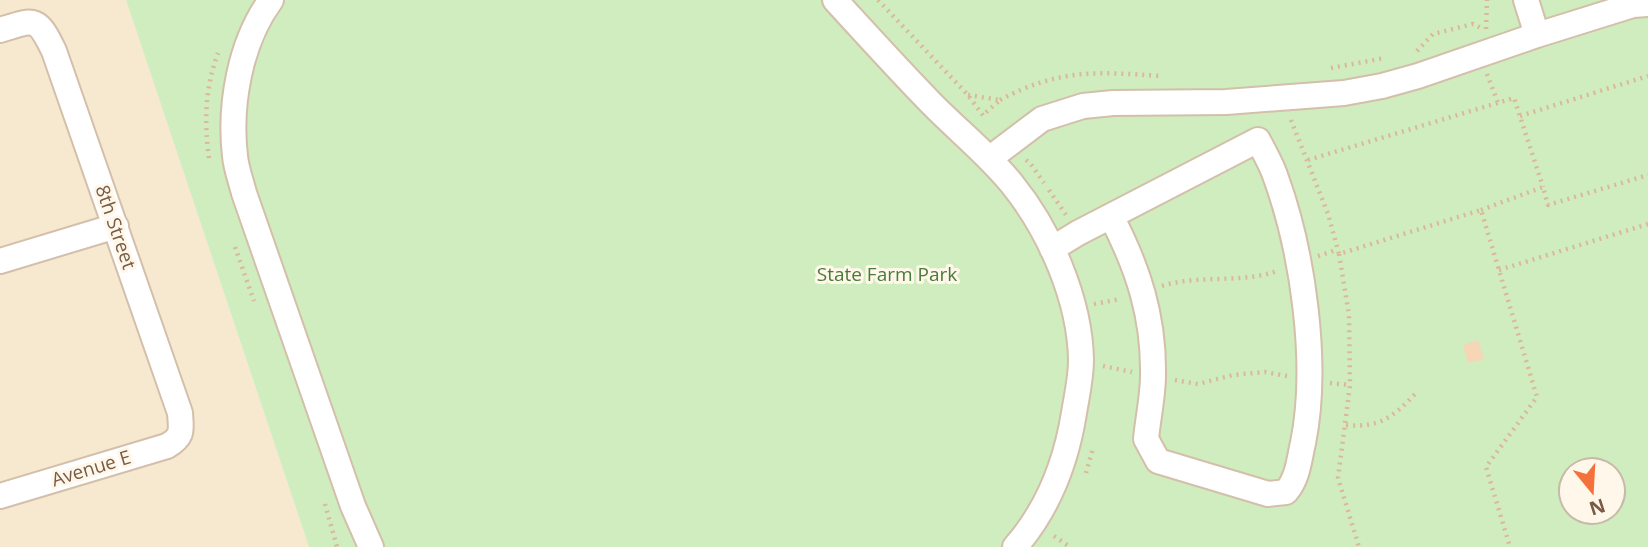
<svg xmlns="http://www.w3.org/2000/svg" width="1648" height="547" font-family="'Open Sans',sans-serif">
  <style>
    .residential { fill: #f7e8d0 }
    .green { fill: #cfedbf; fill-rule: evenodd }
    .building { fill: #f7d5b7 }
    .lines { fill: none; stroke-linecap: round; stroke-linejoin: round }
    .minor-casing { stroke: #d3bfaa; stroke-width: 28 }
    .path { stroke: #dcb89a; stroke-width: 4.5; stroke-dasharray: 2 5; stroke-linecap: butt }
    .minor { stroke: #fff; stroke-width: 24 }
    .labels { text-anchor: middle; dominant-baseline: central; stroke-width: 6; stroke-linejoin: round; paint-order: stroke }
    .street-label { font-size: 19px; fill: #795b46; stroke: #fff8ea }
    .park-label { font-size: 19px; fill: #487a3a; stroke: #fff8ea }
  </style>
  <rect width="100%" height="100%" fill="#fef5e2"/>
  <path class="residential" d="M 0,0 L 126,0 L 309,547 L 0,547 Z"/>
  <path class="green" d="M 126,0 L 1648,0 L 1648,547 L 309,547 ZM 1571,470 L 1613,470 L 1613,512 L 1571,512 Z"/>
  <path class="building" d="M 1478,340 L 1484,359 L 1468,363 L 1463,345 Z"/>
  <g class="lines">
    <g class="minor-casing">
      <path id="minor" d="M 271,0 C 240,42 229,105 235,156 C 236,168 241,181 244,193 L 353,506 L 371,547
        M 835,0 C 866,34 897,68 929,101 C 956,129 988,154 1012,184 C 1050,231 1080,300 1081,360 C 1081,378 1077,395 1074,413 C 1066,463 1049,508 1015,547
        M 1526,0 L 1537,35
        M 0,30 C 35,19 37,16 54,51 L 180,413 C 181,430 184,436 167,446 L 0,496
        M 989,159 L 1042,119 L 1083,106 L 1113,103 L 1226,102 L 1344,93 L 1382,86 L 1418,76 L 1537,35 L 1633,5 L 1648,4
        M 1052,249 L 1078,233 L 1258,140 C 1264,152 1272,165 1276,178 C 1303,253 1319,364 1303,443 C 1299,460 1298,478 1286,492 L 1268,494 L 1158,461 L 1146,439 C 1148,418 1153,396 1153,375 C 1154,316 1138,268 1111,216
        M 0,261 L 116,226"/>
    </g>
    <path class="path" d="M 878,0 L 967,94 L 985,118
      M 1486,29 L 1487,0
      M 1417,51 L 1433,34 L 1473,24 L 1483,29
      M 1331,68 L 1385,58
      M 1487,74 L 1498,103
      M 968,95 L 1000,100 L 983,115
      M 1000,100 C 1060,68 1097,72 1162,76
      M 1520,116 L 1648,76
      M 1291,120 L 1328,214 L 1339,254 L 1481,210 L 1537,397 L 1486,467 L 1510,547
      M 209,158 C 204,121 205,88 218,53
      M 1026,160 L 1030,163 L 1044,183
      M 1308,160 L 1514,98 L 1543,187
      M 1049,190 L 1066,215
      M 1481,210 L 1543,187 L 1548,205 L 1648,175
      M 235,247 L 254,301
      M 1339,254 L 1349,315 L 1350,385 L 1338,478 L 1359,547
      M 1318,256 L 1336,250
      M 1499,270 L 1648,224
      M 1162,286 C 1199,274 1240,284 1277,271
      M 1094,304 L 1120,299
      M 1103,366 L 1132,372
      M 1175,380 L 1198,384 L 1233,375 L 1265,372 L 1287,376
      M 1330,383 L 1350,385
      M 1346,425 C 1380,428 1393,417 1415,394
      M 1086,473 L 1093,448
      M 325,504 L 337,547
      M 1054,536 L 1070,547"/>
    <use href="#minor" class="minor"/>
  </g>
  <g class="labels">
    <g class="street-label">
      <text transform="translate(116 227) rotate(71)">8th Street</text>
      <text transform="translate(91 468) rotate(-17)">Avenue E</text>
    </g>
    <g class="park-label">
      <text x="887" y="274">State Farm Park</text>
    </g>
  </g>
  <g transform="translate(1592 491) rotate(162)"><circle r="33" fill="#fff8ea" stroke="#c9b9a8" stroke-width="2"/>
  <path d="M0-5L12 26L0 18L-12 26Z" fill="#f5713b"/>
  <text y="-10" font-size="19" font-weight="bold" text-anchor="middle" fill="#795b46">N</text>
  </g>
</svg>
